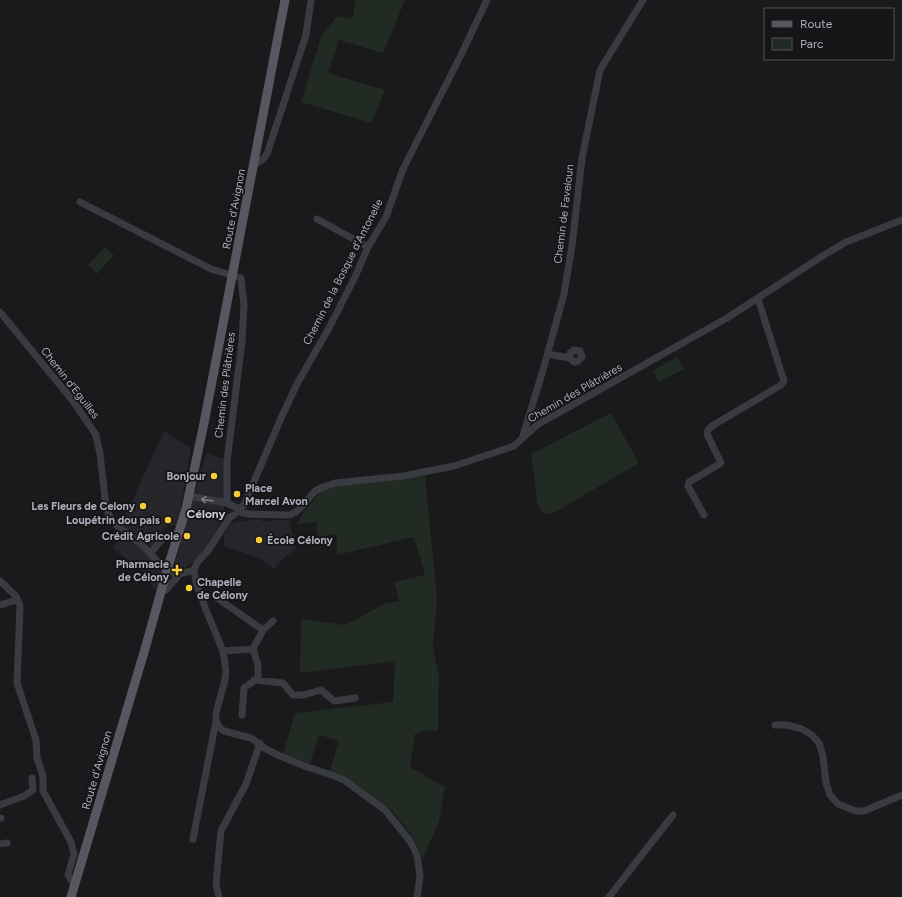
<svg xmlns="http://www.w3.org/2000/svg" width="902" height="897" font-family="Figtree,sans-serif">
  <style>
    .built { fill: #262529 }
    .green { fill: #212a23 }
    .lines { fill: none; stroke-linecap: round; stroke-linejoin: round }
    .minor { stroke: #3a3b41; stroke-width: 7 }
    .major { stroke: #565760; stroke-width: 9 }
    .oneway { stroke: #797b85 }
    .poi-dot { fill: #f6cc37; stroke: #151417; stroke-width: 1.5 }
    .labels { text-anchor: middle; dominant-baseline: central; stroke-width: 3.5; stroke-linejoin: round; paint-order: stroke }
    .street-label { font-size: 11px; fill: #acafbc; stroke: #151417 }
    .poi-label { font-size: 11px; font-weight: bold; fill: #acafbc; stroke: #151417; text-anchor: end }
    .neighbourhood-label { font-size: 12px; font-weight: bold; fill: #cdced7; stroke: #151417 }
  </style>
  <rect width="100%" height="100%" fill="#1a191c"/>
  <path class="built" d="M 164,431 L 191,448 L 178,526 L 168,525 L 152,547 L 121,525 Z
    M 206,453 L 225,459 L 224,518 L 201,556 L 180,572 L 173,569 Z
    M 260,519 L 264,522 L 275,520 L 289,520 L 296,549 L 285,557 L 274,569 L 261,559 L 224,546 L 224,535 L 229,525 L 236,522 Z
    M 123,533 L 147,552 L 163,569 L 156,591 L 143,572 L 113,548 Z"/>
  <path class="green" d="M 356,0 L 405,0 L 383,53 L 339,40 L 328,73 L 385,90 L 372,123 L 301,102 L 321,37 L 337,16 L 352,19 Z
    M 105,247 L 114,255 L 97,274 L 88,265 Z
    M 677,357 L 684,369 L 659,382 L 653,371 Z
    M 611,413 L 639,463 L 559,510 L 546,515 L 538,507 L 531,454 Z
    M 425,476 L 437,599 L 433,647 L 439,676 L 438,731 L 424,730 L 415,734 L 410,767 L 445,787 L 439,822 L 423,858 L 411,834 L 392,811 L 346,778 L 330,771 L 339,741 L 319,735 L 310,764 L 283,754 L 295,713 L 393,702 L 395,661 L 300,673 L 301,619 L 345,625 L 386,603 L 399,601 L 394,582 L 425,575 L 414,537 L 337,555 L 337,534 L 318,537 L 316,522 L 297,524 L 304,512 L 318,495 L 323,489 L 335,486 Z"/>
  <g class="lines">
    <path class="minor" d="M 254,165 L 263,159 L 267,154 L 306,35 L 311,0
      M 80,202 L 211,269 L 241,278 L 244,305 L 242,342 L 227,461 L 227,503
      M 317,219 L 368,247
      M 0,312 L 73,401 L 96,435 L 100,454 L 106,507 L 110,517 L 116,525 L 141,544 L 164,568 L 174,574 L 180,574
      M 574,350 L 580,351 L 582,357 L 578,361 L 574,362 L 570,358 L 570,353 Z
      M 548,354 L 570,358
      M 522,439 L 543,370 L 564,294 L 572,246 L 582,158 L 600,70 L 643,0
      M 188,496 L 227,503 L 239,509 L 240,512
      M 239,509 L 244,505 L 281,418 L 298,382 L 328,330 L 355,277 L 368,247 L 386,217 L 403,169 L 461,55 L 487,0
      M 240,512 L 248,514 L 290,515 L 297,511 L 304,504 L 315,491 L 323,487 L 335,483 L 403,476 L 454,466 L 514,446 L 537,425 L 727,318 L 824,255 L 846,242 L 902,220
      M 704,515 L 688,486 L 689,482 L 721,463 L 707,434 L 708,430 L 712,426 L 781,385 L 784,381 L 758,299
      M 151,553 C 159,542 164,534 179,533
      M 194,570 L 196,582 L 206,610 L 223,651 L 226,671 L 225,680 L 216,713 L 216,721 L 219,727 L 224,731 L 251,738 L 266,749 L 280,756 L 307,767 L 332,775 L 344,780 L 385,810 L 410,841 L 417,855 L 420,876 L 417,897
      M 194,570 L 197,563 L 207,552 L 230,517 L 234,515
      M 0,581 L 16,596 L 20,606 L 17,683 L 36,740 L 37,758 L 43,776 L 43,791 L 71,842 L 74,854 L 68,875 L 71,880 L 76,882
      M 166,590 L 180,574 L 194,570
      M 217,598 L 263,630
      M 0,605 L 17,600
      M 223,651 L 253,649 L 263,630 L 273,621
      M 254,680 L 283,683 L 293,695 L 304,695 L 321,690 L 334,701 L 355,698
      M 242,715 L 244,688 L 258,678 L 258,665 L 253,649
      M 775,725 L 787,725 L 802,729 L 812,735 L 819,743 L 823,756 L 826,783 L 830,795 L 838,804 L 856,811 L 864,811 L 902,795
      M 0,805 L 24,796 L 33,790 L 32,778
      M 0,818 L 1,818
      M 193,839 L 216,721
      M 0,844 L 7,843
      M 219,897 L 216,884 L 221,831 L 246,784 L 260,743
      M 609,897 L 673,815"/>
    <path class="major" d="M 71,897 L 145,649 L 167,570 L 186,509 L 204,423 L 285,0"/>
  </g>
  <defs><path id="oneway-shaft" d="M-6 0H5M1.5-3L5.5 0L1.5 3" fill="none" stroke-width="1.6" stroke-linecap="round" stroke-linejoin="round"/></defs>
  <use class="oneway" href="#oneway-shaft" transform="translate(207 500) rotate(-171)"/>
  <g class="poi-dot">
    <circle cx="214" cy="476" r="4"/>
    <circle cx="237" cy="494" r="4"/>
    <circle cx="143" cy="506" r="4"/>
    <circle cx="168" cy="520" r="4"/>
    <circle cx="187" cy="536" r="4"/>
    <circle cx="259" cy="540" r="4"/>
    <path d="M175 564h4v4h4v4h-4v4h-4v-4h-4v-4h4z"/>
    <circle cx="189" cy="588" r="4"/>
  </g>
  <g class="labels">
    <g class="street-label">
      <text transform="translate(234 209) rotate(-79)">Route d'Avignon</text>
      <text transform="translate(564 214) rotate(-83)">Chemin de Faveloun</text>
      <text transform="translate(343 272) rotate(-63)">Chemin de la Bosque d'Antonelle</text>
      <text transform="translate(70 383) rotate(52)">Chemin d'Eguilles</text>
      <text transform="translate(225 385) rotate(-83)">Chemin des Plâtrières</text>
      <text transform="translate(575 393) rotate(-30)">Chemin des Plâtrières</text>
      <text transform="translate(97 770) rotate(-74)">Route d'Avignon</text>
    </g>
    <g class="poi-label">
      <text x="206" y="476">Bonjour</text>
      <text x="245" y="488" text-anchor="start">Place<tspan x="245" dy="13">Marcel Avon</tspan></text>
      <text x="135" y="506">Les Fleurs de Celony</text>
      <text x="160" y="520">Loupétrin dou paìs</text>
      <text x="179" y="536">Crédit Agricole</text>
      <text x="267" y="540" text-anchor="start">École Célony</text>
      <text x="169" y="564">Pharmacie<tspan x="169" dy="13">de Célony</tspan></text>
      <text x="197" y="582" text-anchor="start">Chapelle<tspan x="197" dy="13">de Célony</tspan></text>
    </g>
    <g class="neighbourhood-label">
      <text x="206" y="514">Célony</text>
    </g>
  </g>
  <rect x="764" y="8" width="130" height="52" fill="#151417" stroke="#515259"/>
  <rect x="772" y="21" width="20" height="6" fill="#565760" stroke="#515259"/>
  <text x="800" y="28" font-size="12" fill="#acafbc">Route</text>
  <rect x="772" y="38" width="20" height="12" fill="#212a23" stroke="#515259"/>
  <text x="800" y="48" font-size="12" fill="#acafbc">Parc</text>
</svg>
